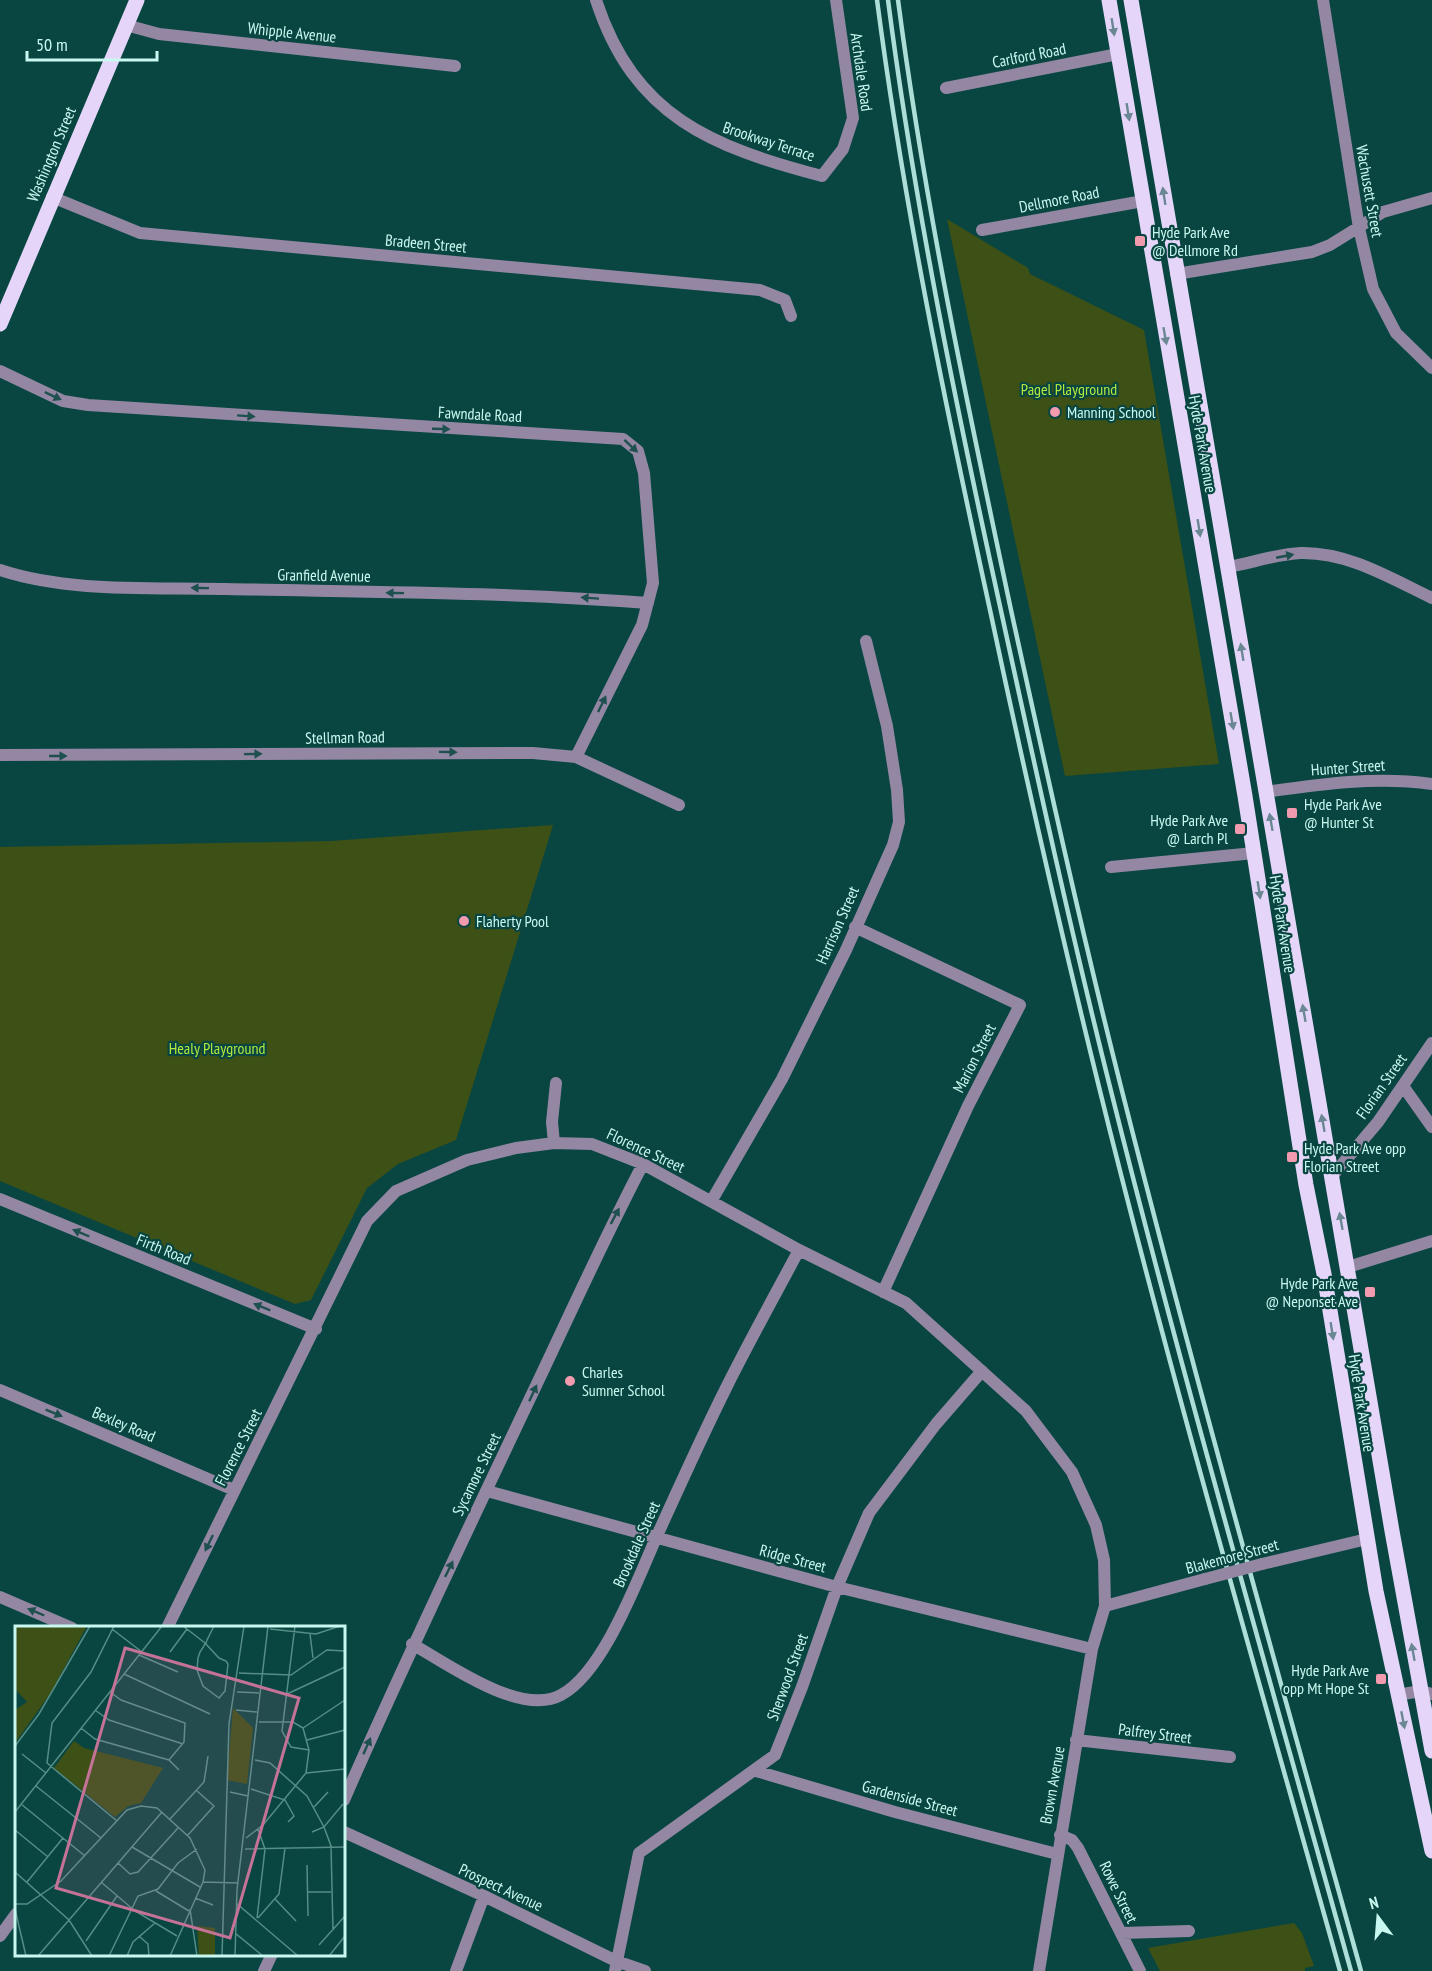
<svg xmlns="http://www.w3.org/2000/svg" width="1432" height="1971" font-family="'PT Sans Narrow',sans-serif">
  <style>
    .green { fill: #3d5016 }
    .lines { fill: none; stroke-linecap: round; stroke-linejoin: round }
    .minor { stroke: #9487a3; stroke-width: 12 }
    .primary { stroke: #e5d6f9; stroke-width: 15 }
    .rail { stroke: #added8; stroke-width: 4.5 }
    .minor-bridge { stroke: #9487a3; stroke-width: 12 }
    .oneway { fill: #6c8794 }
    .oneway2 { fill: #1e5050 }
    .poi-dot { fill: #f29aae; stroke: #094641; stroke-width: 2 }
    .labels { text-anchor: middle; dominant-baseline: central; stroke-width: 4.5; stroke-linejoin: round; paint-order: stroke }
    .street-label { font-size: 16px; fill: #c9f8f1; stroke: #094641 }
    .poi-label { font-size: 16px; fill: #c9f8f1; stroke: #094641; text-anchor: start }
    .park-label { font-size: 16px; fill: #b6ea3f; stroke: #094641 }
    .inset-road { fill: none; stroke: #568d87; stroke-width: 1.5 }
    .view { fill: #c57297; fill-opacity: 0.15; stroke: #c57297; stroke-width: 3 }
    .inset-edge { fill: none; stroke: #c9f8f1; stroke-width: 3 }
  </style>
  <rect width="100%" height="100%" fill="#094641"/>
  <path class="green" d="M 947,219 L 1028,268 L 1030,274 L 1144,330 L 1219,764 L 1065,776 Z
    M 553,825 L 456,1140 L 398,1164 L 367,1188 L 311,1300 L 295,1304 L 0,1181 L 0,847 L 331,841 Z
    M 1294,1923 L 1302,1933 L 1314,1966 L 1305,1968 L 1305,1971 L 1160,1971 L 1148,1948 Z"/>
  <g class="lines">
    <path class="minor" d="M 596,0 C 634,117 712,147 822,176 L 843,149 L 853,118 L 836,0
      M 1323,0 L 1359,228 L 1373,289 L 1396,333 L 1432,368
      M 126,25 L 159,34 L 455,66
      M 946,88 L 1118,54
      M 52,197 L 140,233 L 760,290 L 785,300 L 791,316
      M 982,230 L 1143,201
      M 1176,274 L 1312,252 L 1330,245 L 1383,212 L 1432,198
      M 0,371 L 63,401 L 88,405 L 623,439 L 638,451 L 644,473 L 653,583 L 642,625 L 576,757
      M 1228,567 C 1251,563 1277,554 1301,553 C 1348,552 1390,578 1432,598
      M 0,570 C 69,593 154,587 226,589 C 367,592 508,592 648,603
      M 0,755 L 533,753 L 576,757 L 679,805
      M 1265,792 C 1321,784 1376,776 1432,784
      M 1111,867 L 1254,853
      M 855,927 L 1020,1005 L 968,1106 L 883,1292
      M 1403,1086 L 1432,1127
      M 554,1143 L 552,1122 L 556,1083
      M 1333,1175 L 1378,1122 L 1432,1043
      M 0,1199 L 316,1329
      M 712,1200 L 782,1079 L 846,950 L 893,845 L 899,822 L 897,790 L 887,726 L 866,641
      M 1348,1267 L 1432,1241
      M 0,1390 L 234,1490
      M 487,1491 L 837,1587 L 1092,1649
      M 1262,1564 L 1367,1539
      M 0,1597 L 72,1628
      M 1105,1606 L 1205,1579
      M 167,1628 L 367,1221 L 396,1191 L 467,1160 L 516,1148 L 554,1143 L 592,1144 L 643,1164 L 799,1250 L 906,1303 L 1026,1411 L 1072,1472 L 1096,1525 L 1104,1560 L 1105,1606 L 1092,1649 L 1039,1971
      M 412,1644 C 448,1664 520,1717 561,1695 C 603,1673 637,1581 656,1538 C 679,1487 702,1436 727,1386 C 750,1340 775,1295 799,1250
      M 1398,1695 L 1420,1691 L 1432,1694
      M 1076,1740 L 1230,1757
      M 756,1771 L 895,1812 L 1057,1854
      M 344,1800 C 401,1669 462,1542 523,1413 C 563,1330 600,1246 643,1164
      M 344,1832 L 484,1896 L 616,1961 L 645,1971
      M 1060,1835 L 1072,1840 L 1078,1848 L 1140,1971
      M 1122,1933 L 1189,1931
      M 0,1936 L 16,1914
      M 264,1971 L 272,1954
      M 456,1971 L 484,1896
      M 615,1971 L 639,1853 L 775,1755 L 802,1687 L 837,1587 L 869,1513 L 936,1424 L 982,1371"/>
    <path class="primary" d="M 1109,0 L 1245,796 L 1306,1185 L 1324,1274 L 1376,1591 L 1432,1851
      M 1131,0 L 1392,1531 L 1432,1751
      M 0,324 L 137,0"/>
    <path class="rail" d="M 877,0 C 904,206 946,408 990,610 C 1024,770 1060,929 1099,1087 C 1172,1383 1258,1677 1340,1971
      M 888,0 C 915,209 958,415 1003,620 C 1037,776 1071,932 1110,1087 C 1184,1383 1269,1677 1351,1971
      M 898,0 C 925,206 968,408 1011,610 C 1046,770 1081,929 1121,1087 C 1196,1383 1279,1677 1361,1971"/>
    <path class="minor-bridge" d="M 1205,1579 L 1262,1564"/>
  </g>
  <defs><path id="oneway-solid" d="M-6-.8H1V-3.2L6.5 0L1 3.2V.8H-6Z" transform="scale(1.5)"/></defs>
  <g class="oneway">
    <use href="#oneway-solid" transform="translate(1113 27) rotate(81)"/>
    <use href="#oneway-solid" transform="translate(1128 112) rotate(81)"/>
    <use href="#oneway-solid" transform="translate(1164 196) rotate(-99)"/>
    <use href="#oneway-solid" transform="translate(1165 336) rotate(80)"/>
    <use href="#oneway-solid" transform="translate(1199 528) rotate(81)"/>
    <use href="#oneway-solid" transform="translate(1242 652) rotate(-99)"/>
    <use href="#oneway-solid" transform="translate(1232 721) rotate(80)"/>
    <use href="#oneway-solid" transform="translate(1271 822) rotate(-100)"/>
    <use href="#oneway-solid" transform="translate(1259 890) rotate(81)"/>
    <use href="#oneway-solid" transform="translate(1304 1013) rotate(-100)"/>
    <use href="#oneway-solid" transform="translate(1323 1123) rotate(-100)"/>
    <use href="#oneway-solid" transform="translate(1341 1221) rotate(-100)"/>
    <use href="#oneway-solid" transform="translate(1332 1331) rotate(81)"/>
    <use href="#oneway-solid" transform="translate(1413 1652) rotate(-100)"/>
    <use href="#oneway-solid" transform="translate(1403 1720) rotate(79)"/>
  </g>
  <g class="oneway2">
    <use href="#oneway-solid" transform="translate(53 396) rotate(25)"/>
    <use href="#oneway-solid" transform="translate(246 416) rotate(4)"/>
    <use href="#oneway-solid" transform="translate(441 429) rotate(2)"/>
    <use href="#oneway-solid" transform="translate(631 446) rotate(43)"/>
    <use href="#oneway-solid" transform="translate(1285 556) rotate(-11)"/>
    <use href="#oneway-solid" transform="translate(200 588) rotate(-179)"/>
    <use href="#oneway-solid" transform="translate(395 593) rotate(-179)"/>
    <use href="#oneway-solid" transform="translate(590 598) rotate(-176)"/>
    <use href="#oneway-solid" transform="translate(602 704) rotate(-64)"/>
    <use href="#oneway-solid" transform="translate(448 752) rotate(1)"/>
    <use href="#oneway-solid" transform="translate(253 754) rotate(-1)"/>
    <use href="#oneway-solid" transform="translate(58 756)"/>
    <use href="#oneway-solid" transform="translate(615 1216) rotate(-62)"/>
    <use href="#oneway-solid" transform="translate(81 1233) rotate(-157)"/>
    <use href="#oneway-solid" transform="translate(262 1307) rotate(-158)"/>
    <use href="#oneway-solid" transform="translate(533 1393) rotate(-65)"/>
    <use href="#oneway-solid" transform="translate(54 1413) rotate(22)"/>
    <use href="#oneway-solid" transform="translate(209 1543) rotate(116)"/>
    <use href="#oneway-solid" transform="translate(449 1569) rotate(-64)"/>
    <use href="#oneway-solid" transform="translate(36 1612) rotate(-157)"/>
    <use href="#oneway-solid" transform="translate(367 1746) rotate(-66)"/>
  </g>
  <g class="poi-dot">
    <rect x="1134" y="235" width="12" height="12" rx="3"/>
    <circle cx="1055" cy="412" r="6"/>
    <rect x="1286" y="807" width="12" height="12" rx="3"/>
    <rect x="1234" y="823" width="12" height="12" rx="3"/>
    <circle cx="464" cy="921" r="6"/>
    <rect x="1286" y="1151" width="12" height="12" rx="3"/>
    <rect x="1364" y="1286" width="12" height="12" rx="3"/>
    <circle cx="570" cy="1381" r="6"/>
    <rect x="1375" y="1673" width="12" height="12" rx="3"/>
  </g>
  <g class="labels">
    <g class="street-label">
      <text transform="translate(292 32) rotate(6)">Whipple Avenue</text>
      <text transform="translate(1029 55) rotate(-11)">Carlford Road</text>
      <text transform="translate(862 72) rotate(82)">Archdale Road</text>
      <text transform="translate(769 141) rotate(18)">Brookway Terrace</text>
      <text transform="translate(51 154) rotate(-67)">Washington Street</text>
      <text transform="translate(1370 191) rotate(80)">Wachusett Street</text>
      <text transform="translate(1059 199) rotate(-11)">Dellmore Road</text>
      <text transform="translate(426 243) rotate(5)">Bradeen Street</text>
      <text transform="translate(480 414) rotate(3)">Fawndale Road</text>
      <text transform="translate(1203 444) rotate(80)">Hyde Park Avenue</text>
      <text transform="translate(324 575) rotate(1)">Granfield Avenue</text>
      <text transform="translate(345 737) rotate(-1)">Stellman Road</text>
      <text transform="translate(1348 767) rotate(-4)">Hunter Street</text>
      <text transform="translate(1283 924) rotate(81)">Hyde Park Avenue</text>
      <text transform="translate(837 925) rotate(-66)">Harrison Street</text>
      <text transform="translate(974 1058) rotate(-63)">Marion Street</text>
      <text transform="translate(1381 1086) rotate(-55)">Florian Street</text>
      <text transform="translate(646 1150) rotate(25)">Florence Street</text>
      <text transform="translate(164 1249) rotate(22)">Firth Road</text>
      <text transform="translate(1362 1403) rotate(81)">Hyde Park Avenue</text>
      <text transform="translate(124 1424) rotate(23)">Bexley Road</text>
      <text transform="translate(238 1447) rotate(-63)">Florence Street</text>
      <text transform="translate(476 1474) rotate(-64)">Sycamore Street</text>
      <text transform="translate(636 1544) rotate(-66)">Brookdale Street</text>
      <text transform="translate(1232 1556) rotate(-15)">Blakemore Street</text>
      <text transform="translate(793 1558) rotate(15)">Ridge Street</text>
      <text transform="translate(787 1677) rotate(-70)">Sherwood Street</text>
      <text transform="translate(1155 1733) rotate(7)">Palfrey Street</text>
      <text transform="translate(1052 1785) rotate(-80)">Brown Avenue</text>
      <text transform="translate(910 1798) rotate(15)">Gardenside Street</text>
      <text transform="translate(501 1887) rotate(25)">Prospect Avenue</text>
      <text transform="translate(1119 1892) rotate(64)">Rowe Street</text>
    </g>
    <g class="poi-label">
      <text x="1152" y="232">Hyde Park Ave<tspan x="1152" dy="18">@ Dellmore Rd</tspan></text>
      <text x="1067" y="412">Manning School</text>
      <text x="1304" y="804">Hyde Park Ave<tspan x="1304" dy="18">@ Hunter St</tspan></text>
      <text x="1228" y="820" text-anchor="end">Hyde Park Ave<tspan x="1228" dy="18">@ Larch Pl</tspan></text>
      <text x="476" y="921">Flaherty Pool</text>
      <text x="1304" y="1148">Hyde Park Ave opp<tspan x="1304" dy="18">Florian Street</tspan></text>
      <text x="1358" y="1283" text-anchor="end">Hyde Park Ave<tspan x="1358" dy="18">@ Neponset Ave</tspan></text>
      <text x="582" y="1372">Charles<tspan x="582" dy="18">Sumner School</tspan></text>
      <text x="1369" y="1670" text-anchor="end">Hyde Park Ave<tspan x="1369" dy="18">opp Mt Hope St</tspan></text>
    </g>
    <g class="park-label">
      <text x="1069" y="389">Pagel Playground</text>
      <text x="217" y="1048">Healy Playground</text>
    </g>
  </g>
  <g transform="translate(15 1626)">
    <rect width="330" height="330" fill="#094641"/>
    <path d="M 0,0 L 72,0 L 35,68 L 0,117 L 0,84 L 12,76 L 0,63 ZM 218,82 L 238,102 L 232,158 L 212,154 ZM 59,115 L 69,122 L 148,142 L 126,177 L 113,180 L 100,191 L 39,142 ZM 182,300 L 200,302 L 200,330 L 184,330 Z" fill="#3d5016"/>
    <path class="inset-road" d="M 99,0 L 76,46 L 37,97 L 32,137 L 102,195M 168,0 L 190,17 L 204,32 L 211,35 L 213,38 L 210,65 L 204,72 L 188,60 L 182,44 L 183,32 L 185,26 L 189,20 L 190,17 L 191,17 L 192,14 L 199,0M 280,0 L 267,105 L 276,121 L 294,124M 97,3 L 127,26M 255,3 L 301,8 L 325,0M 295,8 L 298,32M 155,26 L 172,3M 124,29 L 163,46M 224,47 L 276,49 L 312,24 L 330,25M 109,48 L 195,88M 95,66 L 106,74 L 170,97 L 169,116 L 154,134M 222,66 L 244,67M 272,68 L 330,41M 80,84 L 94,94 L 168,118M 221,84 L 242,86M 244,96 L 278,96 L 288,102M 66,102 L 80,113 L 154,134 L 164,144M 288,102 L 330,74M 292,114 L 330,104M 0,120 L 24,88 L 75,0M 7,128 L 31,147M 240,134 L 255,137 L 292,170 L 309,201 L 316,220 L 318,304M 291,147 L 330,143M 21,160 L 86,212M 236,163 L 270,174 L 279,190 L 273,196M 215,166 L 233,170M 6,178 L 70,230M 299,181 L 313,166M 0,186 L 147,0M 155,193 L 189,156 L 193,130M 0,204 L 33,231M 297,206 L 309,201 L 328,178M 172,210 L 199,180 L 182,165M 231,212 L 248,199 L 291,147 L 294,124 L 288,102M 117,221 L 185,261M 230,223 L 330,221M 103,237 L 115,248 L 123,246 L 163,202M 292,239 L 293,290M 0,246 L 54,294 L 77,330M 12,256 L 48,212M 86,256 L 120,285 L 162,310M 188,256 L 223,257M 141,265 L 174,285M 292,266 L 316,266M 180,272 L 198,279M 260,273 L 281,295M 221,277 L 283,330M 0,278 L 12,278 L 46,255 L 112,184 L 126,180 L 142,182 L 175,212 L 190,244 L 188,256 L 155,330M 0,283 L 11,330M 175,283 L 182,330M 242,292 L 250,223 L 243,203M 243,292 L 264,268 L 270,222M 220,307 L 248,330M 124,310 L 133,318 L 134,330M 71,315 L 102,270M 304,319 L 330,290M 23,330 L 147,186M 94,330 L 123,270 L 143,263 L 163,237 L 182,223M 112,330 L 118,316 L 140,297M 207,330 L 214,98 L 229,0M 220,330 L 222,264 L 253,0M 314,330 L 330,310"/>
    <path class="view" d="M 110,22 L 284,72 L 215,312 L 41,262 Z"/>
    <rect width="330" height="330" class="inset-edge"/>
  </g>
  <g transform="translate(1378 1917) rotate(344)" stroke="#094641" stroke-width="4.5" paint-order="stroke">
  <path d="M0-4.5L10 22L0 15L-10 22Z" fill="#c9f8f1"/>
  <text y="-9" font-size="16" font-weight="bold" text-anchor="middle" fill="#c9f8f1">N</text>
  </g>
  <path d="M27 51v9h130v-9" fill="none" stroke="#c9f8f1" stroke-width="3"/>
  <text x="36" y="51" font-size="18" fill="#c9f8f1" stroke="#094641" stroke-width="4.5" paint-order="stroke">50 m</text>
</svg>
